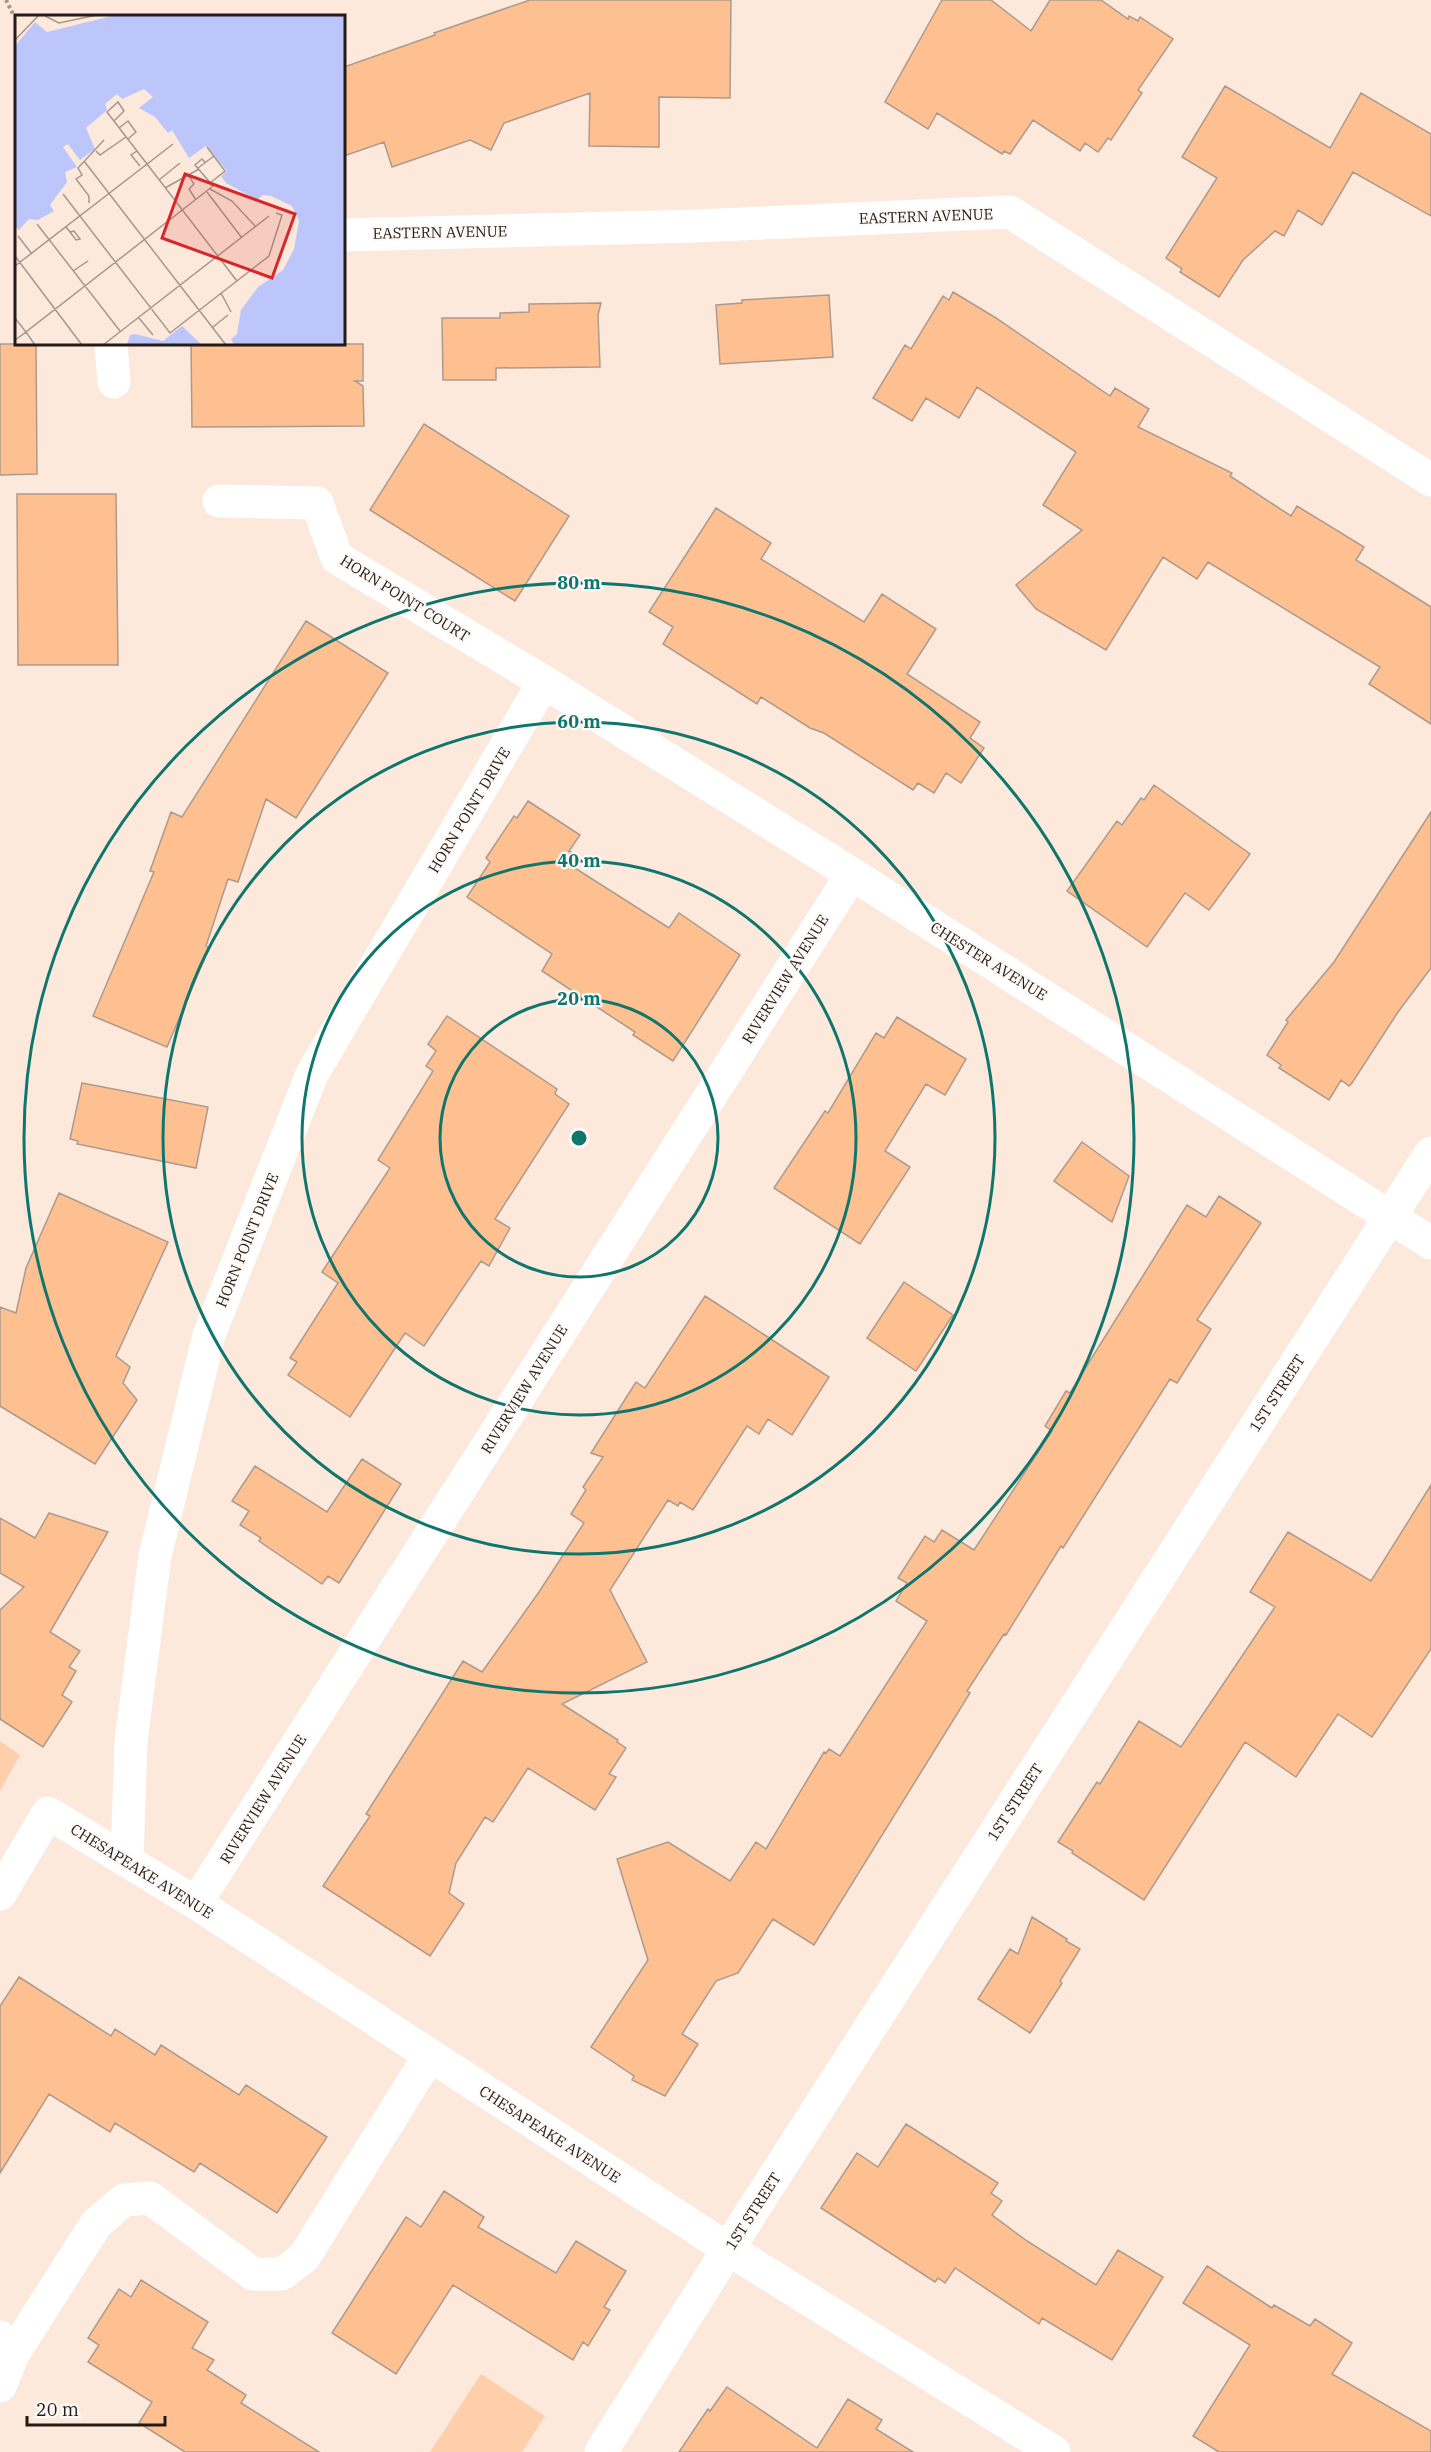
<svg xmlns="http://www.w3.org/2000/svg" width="1431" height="2452" font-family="'IBM Plex Serif',serif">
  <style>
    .green { fill: #ffceab }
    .building { fill: #ffc091; stroke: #ac9a8d; stroke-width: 1.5 }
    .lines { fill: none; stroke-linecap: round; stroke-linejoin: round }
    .path { stroke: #a2948a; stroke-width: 4; stroke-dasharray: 3 3; stroke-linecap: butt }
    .street { stroke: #fff; stroke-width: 33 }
    .ring { fill: none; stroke: #0f766e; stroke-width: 3 }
    .labels { text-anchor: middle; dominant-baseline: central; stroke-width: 4.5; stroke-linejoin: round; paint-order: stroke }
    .street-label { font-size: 15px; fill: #221b17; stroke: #fdf9f7 }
    .inset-road { fill: none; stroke: #a5978d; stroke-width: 1.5 }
    .view { fill: #d62828; fill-opacity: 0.15; stroke: #d62828; stroke-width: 3 }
    .inset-edge { fill: none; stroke: #221b17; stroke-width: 3 }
    .centre { fill: #0f766e; stroke: #fdf9f7; stroke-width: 3 }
    .ring-label { font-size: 18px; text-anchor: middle; font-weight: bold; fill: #0f766e; stroke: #fdf9f7; stroke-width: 4.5; stroke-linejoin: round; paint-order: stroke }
  </style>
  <rect width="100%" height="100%" fill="#fce9db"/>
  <path class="green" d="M 0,1741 L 20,1755 L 0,1791 Z
    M 481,2374 L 545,2416 L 522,2452 L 430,2452 Z"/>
  <path class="building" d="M 530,0 L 731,0 L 730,98 L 659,97 L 659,147 L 589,146 L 590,93 L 504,123 L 491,150 L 470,140 L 392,167 L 384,142 L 344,156 L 344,67 L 435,35 L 434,33 Z
    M 942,0 L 991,0 L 1031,31 L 1050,0 L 1101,0 L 1128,19 L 1129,16 L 1138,21 L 1140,17 L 1173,39 L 1138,90 L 1142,93 L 1111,140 L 1108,138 L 1098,152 L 1085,143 L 1080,151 L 1033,120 L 1010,154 L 1004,151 L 1002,154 L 937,113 L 928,129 L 885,102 Z
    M 1225,86 L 1330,148 L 1361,93 L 1431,134 L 1431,216 L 1353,172 L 1322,225 L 1298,210 L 1284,236 L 1275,231 L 1243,260 L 1219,297 L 1180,272 L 1182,269 L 1166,258 L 1217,178 L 1182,157 Z
    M 953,292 L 996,318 L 1110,396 L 1115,388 L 1149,409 L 1138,427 L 1232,473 L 1230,476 L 1291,516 L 1297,506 L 1364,547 L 1356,560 L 1431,607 L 1431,724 L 1369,684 L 1380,667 L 1208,562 L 1197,579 L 1163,557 L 1106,650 L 1036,609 L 1016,585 L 1082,530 L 1043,505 L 1076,452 L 977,387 L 959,418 L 926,398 L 912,421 L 873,398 L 905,345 L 911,349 L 943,296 L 949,300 Z
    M 829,295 L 833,357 L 720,364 L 716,305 L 742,303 L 742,300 Z
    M 601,303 L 598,315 L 600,367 L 496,368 L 496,380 L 443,380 L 442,318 L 500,318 L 500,313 L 529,312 L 529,304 Z
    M 0,344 L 36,344 L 37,474 L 0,475 Z
    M 191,344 L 363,344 L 363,381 L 355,381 L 363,386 L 364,426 L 192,427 Z
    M 424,424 L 569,516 L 515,601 L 370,510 Z
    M 17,494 L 116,494 L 118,665 L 18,665 Z
    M 716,508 L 771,543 L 761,559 L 864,622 L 882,594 L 936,629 L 907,674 L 980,722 L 970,738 L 984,748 L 961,783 L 946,773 L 934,793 L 918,783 L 913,790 L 824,733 L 810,728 L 761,697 L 757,704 L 663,644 L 673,627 L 649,612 Z
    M 306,621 L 388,673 L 296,818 L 266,799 L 238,882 L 228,879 L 206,946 L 209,948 L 167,1047 L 93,1016 L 154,872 L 150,871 L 171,812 L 182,817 Z
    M 1154,785 L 1250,854 L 1209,910 L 1185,893 L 1147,947 L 1067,891 L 1117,821 L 1122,825 L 1141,798 L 1144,800 Z
    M 528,801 L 580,835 L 569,851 L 574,854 L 567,863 L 669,928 L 679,913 L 740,955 L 673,1061 L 633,1035 L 635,1032 L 542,971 L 552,954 L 467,897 L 490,862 L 486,858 L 514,816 L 517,818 Z
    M 1431,812 L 1431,968 L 1398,1012 L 1352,1083 L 1349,1086 L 1341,1080 L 1329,1100 L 1279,1068 L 1281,1065 L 1267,1055 L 1288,1022 L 1286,1020 L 1334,962 Z
    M 447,1016 L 557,1089 L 555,1094 L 569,1104 L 495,1219 L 510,1228 L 489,1266 L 481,1261 L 424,1346 L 405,1333 L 350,1417 L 288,1375 L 297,1362 L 290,1358 L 338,1283 L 322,1272 L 390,1168 L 378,1160 L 433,1071 L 426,1066 L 436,1051 L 428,1044 Z
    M 897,1017 L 966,1059 L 945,1095 L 926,1084 L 885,1151 L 910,1167 L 860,1244 L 774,1188 L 825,1111 L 828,1113 L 876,1033 L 884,1038 Z
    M 82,1083 L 208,1107 L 196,1168 L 77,1144 L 78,1141 L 70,1139 Z
    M 1082,1142 L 1129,1176 L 1112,1222 L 1054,1181 Z
    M 59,1193 L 168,1242 L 116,1356 L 130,1367 L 123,1383 L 137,1400 L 95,1464 L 0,1406 L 0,1307 L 16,1313 L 26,1268 Z
    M 1219,1196 L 1261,1223 L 1197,1320 L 1211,1329 L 1177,1383 L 1170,1379 L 1063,1548 L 1061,1546 L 1006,1635 L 1004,1634 L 967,1691 L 970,1693 L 814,1945 L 773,1919 L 738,1973 L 716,1981 L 682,2034 L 698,2044 L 665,2096 L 632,2080 L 634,2076 L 591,2047 L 648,1960 L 617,1859 L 668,1842 L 730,1881 L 756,1842 L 766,1849 L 824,1752 L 826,1753 L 829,1749 L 840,1756 L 927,1621 L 896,1601 L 907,1583 L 898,1578 L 925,1536 L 934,1542 L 942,1530 L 974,1550 L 1052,1431 L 1045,1426 L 1066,1391 L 1070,1393 L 1187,1205 L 1206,1217 Z
    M 904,1282 L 953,1315 L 916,1371 L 867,1338 Z
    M 705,1296 L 829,1377 L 792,1435 L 768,1419 L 759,1434 L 747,1426 L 693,1510 L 680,1502 L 678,1506 L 668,1500 L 610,1590 L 647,1662 L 562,1704 L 618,1740 L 617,1742 L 626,1748 L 609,1774 L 616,1777 L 595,1810 L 528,1768 L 493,1822 L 485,1817 L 456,1863 L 449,1893 L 464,1904 L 430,1956 L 323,1886 L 370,1816 L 366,1814 L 463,1661 L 482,1672 L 539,1592 L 584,1523 L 571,1514 L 586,1490 L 583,1487 L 603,1457 L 591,1453 L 636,1382 L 645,1388 Z
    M 362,1459 L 401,1484 L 339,1583 L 328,1576 L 322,1584 L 259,1541 L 261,1538 L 240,1525 L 249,1511 L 232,1501 L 255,1466 L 327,1512 Z
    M 1431,1485 L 1431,1649 L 1372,1737 L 1338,1714 L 1296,1777 L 1245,1742 L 1144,1900 L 1072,1853 L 1073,1851 L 1058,1842 L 1097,1782 L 1100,1784 L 1139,1721 L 1181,1747 L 1275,1607 L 1250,1592 L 1288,1532 L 1371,1581 Z
    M 49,1513 L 108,1532 L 50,1632 L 80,1651 L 69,1667 L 76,1671 L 62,1695 L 72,1702 L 43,1747 L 0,1719 L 0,1610 L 24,1587 L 0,1573 L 0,1518 L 35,1538 Z
    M 1032,1917 L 1067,1939 L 1066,1941 L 1080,1949 L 1060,1981 L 1062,1983 L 1030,2033 L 978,1999 L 1010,1949 L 1018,1954 Z
    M 19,1977 L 111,2036 L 115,2029 L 155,2055 L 161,2045 L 239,2095 L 246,2085 L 327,2137 L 277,2213 L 200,2163 L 194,2172 L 115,2123 L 110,2132 L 49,2094 L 0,2173 L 0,2006 Z
    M 906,2124 L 998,2183 L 991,2193 L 1002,2201 L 992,2215 L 1027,2241 L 1096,2285 L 1118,2250 L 1163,2277 L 1112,2360 L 1042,2318 L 1039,2324 L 955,2268 L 945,2283 L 938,2278 L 935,2282 L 821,2208 L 857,2153 L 878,2167 Z
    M 444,2191 L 484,2217 L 478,2227 L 556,2273 L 576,2241 L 626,2271 L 604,2307 L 610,2310 L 588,2346 L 583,2342 L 573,2360 L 453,2285 L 396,2374 L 332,2333 L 406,2217 L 421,2227 Z
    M 1207,2266 L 1272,2308 L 1274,2305 L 1310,2326 L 1315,2319 L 1352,2343 L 1332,2374 L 1431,2431 L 1431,2452 L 1219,2452 L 1193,2436 L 1250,2345 L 1183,2303 Z
    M 141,2280 L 208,2322 L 192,2348 L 214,2360 L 207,2370 L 246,2395 L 241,2403 L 319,2452 L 185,2452 L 139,2423 L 152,2402 L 88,2362 L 99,2345 L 88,2338 L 119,2289 L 131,2297 Z
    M 727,2387 L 817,2448 L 848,2399 L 882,2420 L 876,2429 L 913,2452 L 679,2452 L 708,2409 L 710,2411 Z"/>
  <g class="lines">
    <path class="path" d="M 6,0 L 14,16"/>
    <path class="street" d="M 344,235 L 696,226 L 1010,212 L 1431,480
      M 111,344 L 114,382
      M 219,501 L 317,503 L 337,558 L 544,682 L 852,874 L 1431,1243
      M 127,1860 L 131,1741 L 155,1556 L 209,1335 L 312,1074 L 544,682
      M 0,1894 L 48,1813 L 196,1903 L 728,2249 L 1054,2452
      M 196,1903 L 852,874
      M 0,2337 L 13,2354 L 0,2386
      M 13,2354 L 96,2224 L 124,2200 L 150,2198 L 253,2274 L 282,2274 L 304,2257 L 430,2055
      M 601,2452 L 728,2249 L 1431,1153"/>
  </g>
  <g class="ring">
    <circle cx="579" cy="1138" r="139"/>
    <circle cx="579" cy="1138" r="277"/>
    <circle cx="579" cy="1138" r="416"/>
    <circle cx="579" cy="1138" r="555"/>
  </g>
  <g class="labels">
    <g class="street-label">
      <text transform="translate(926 216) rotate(-2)">EASTERN AVENUE</text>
      <text transform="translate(440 232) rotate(-1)">EASTERN AVENUE</text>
      <text transform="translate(405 598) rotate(32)">HORN POINT COURT</text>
      <text transform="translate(469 810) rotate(-59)">HORN POINT DRIVE</text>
      <text transform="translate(989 961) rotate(32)">CHESTER AVENUE</text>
      <text transform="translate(785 979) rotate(-58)">RIVERVIEW AVENUE</text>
      <text transform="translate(247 1240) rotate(-68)">HORN POINT DRIVE</text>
      <text transform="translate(524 1389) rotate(-58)">RIVERVIEW AVENUE</text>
      <text transform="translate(1277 1393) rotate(-57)">1ST STREET</text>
      <text transform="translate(263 1799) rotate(-58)">RIVERVIEW AVENUE</text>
      <text transform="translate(1015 1802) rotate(-57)">1ST STREET</text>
      <text transform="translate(142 1871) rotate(32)">CHESAPEAKE AVENUE</text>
      <text transform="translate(550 2134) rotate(33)">CHESAPEAKE AVENUE</text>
      <text transform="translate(753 2211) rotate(-57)">1ST STREET</text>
    </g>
  </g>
  <g transform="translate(15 15)">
    <rect width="330" height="330" fill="#fce9db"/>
    <path d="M 101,0 L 330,0 L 330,330 L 219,330 L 216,324 L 222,319 L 226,295 L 243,272 L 268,255 L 279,234 L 284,206 L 277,191 L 256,181 L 248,180 L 242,185 L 211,168 L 206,161 L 212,156 L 191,131 L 174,143 L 157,115 L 153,118 L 140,102 L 124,93 L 138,82 L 129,74 L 107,84 L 102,79 L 90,89 L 92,95 L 71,113 L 80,134 L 65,145 L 53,129 L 48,132 L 62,152 L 50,157 L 52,167 L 35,190 L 39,196 L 23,205 L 14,204 L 4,215 L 0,212 L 0,31 L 20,7 L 32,17 ZM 167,311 L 187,330 L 112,330 L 115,320 L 120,319 L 148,326 Z" fill="#bdc6fb"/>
    <path class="inset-road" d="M 30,1 L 44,8 L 82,0M 0,25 L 24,0M 99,106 L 109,96 L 103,87 L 92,97 L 222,266M 104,113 L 113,106 L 121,117 L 113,124M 192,132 L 210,156 L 195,168M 81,136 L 85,140 L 111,122M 122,136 L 116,140 L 125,151M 69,146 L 211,330M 183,153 L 199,141M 174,161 L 179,169 L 174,174 L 181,185M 144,165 L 165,148M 150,173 L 184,154M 195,174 L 217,186 L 241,212M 192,177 L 227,223M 48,179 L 155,318 L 254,241 L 267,200 L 261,198M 74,188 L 74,181 L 61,164 L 67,160 L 63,153 L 89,125M 22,209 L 105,316M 51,212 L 55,217 L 61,225 L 65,224 L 59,216 L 55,217M 3,221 L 17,239M 0,241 L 67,330M 0,251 L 158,129M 58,256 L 73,246M 206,278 L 216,297M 123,302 L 138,320M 0,303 L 11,317 L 0,325M 198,312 L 213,300M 20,330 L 11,317 L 198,171 L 180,150 L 187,144 L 191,148M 88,330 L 254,201"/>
    <path class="view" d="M 170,159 L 280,199 L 257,263 L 147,223 Z"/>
    <rect width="330" height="330" class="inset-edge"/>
  </g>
  <circle cx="579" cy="1138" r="9" class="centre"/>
  <g class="ring-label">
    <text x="579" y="589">80 m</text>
    <text x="579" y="728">60 m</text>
    <text x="579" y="867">40 m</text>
    <text x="579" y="1005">20 m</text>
  </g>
  <path d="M27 2416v9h138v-9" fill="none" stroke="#221b17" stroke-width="3"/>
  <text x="36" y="2416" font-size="18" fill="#221b17" stroke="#fdf9f7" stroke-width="4.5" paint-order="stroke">20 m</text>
</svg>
